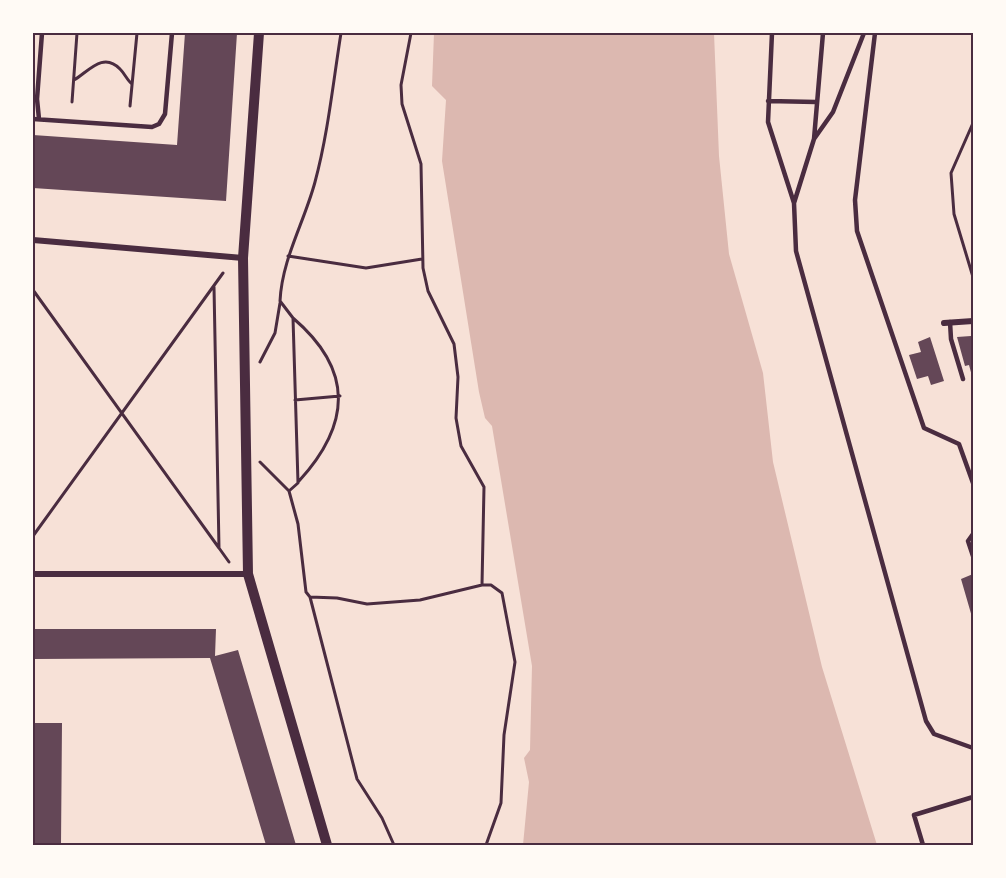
<svg xmlns="http://www.w3.org/2000/svg" width="1006" height="878" font-family="Montserrat,sans-serif">
  <style>
    .water { fill: #dcb8b0 }
    .building { fill: #644757 }
    .lines { fill: none; stroke-linecap: round; stroke-linejoin: round }
    .path { stroke: #4a2c40; stroke-width: 3 }
    .service { stroke: #4a2c40; stroke-width: 4.5 }
    .minor { stroke: #4a2c40; stroke-width: 6 }
    .tertiary { stroke: #4a2c40; stroke-width: 10 }
    .neatline { fill: none; stroke: #4a2c40; stroke-width: 2 }
  </style>
  <rect width="100%" height="100%" fill="#f7e1d7"/>
  <path class="water" d="M 434,33 L 714,33 L 719,156 L 729,254 L 763,373 L 773,462 L 822,667 L 877,845 L 523,845 L 529,782 L 524,758 L 530,750 L 532,666 L 492,426 L 485,418 L 479,392 L 442,161 L 446,100 L 432,86 Z"/>
  <path class="building" d="M 185,33 L 237,33 L 226,201 L 33,188 L 33,135 L 177,145 Z
    M 971,336 L 973,341 L 972,376 L 969,365 L 965,366 L 957,337 Z
    M 930,337 L 944,381 L 931,385 L 928,376 L 917,379 L 909,355 L 921,352 L 918,342 Z
    M 973,574 L 973,617 L 972,617 L 961,579 Z
    M 35,629 L 216,629 L 215,656 L 238,650 L 296,845 L 266,845 L 210,658 L 35,659 Z
    M 34,723 L 62,723 L 61,845 L 33,845 Z"/>
  <g class="lines">
    <path class="path" d="M 341,33 C 333,83 328,134 315,182 C 304,223 282,259 280,301 L 293,318 L 298,483 L 289,491 L 298,524 L 306,592 L 310,597 L 357,779 L 382,818 L 394,845
      M 411,33 L 401,85 L 402,104 L 421,164 L 423,268 L 428,291 L 454,344 L 458,377 L 456,418 L 461,446 L 484,487 L 482,585 L 491,585 L 502,593 L 515,662 L 504,735 L 501,803 L 486,845
      M 74,80 C 88,72 103,51 120,69 C 125,74 127,80 132,84
      M 72,102 L 77,33
      M 130,106 L 137,33
      M 973,123 L 951,173 L 954,214 L 973,277
      M 288,256 L 366,268 L 422,259
      M 214,287 L 219,548 L 229,562
      M 33,290 L 219,548
      M 293,318 C 354,370 351,424 299,481
      M 260,362 L 275,333 L 280,303
      M 295,400 L 340,396
      M 260,462 L 289,491
      M 33,536 L 223,273
      M 310,597 L 337,598 L 367,604 L 420,600 L 482,585"/>
    <path class="service" d="M 772,33 L 768,122 L 794,203 L 796,251 L 926,721 L 934,734 L 973,748
      M 875,33 L 855,200 L 857,231 L 924,428 L 959,444 L 973,483
      M 768,101 L 816,102
      M 33,119 L 152,127 L 159,124 L 165,114 L 172,33
      M 39,119 L 37,99 L 42,33
      M 814,139 L 823,33
      M 794,203 L 814,139 L 833,112 L 864,33
      M 950,322 L 951,339 L 963,379
      M 973,534 L 968,541 L 973,556
      M 923,845 L 914,815 L 973,797"/>
    <path class="minor" d="M 33,240 L 243,258
      M 944,323 L 973,321
      M 33,574 L 248,574"/>
    <path class="tertiary" d="M 259,33 L 243,258 L 248,574 L 327,845"/>
  </g>
  <rect width="1006" height="878" fill="none" stroke="#fffaf5" stroke-width="69"/>
  <rect x="34" y="34" width="938" height="810" class="neatline"/>
</svg>
